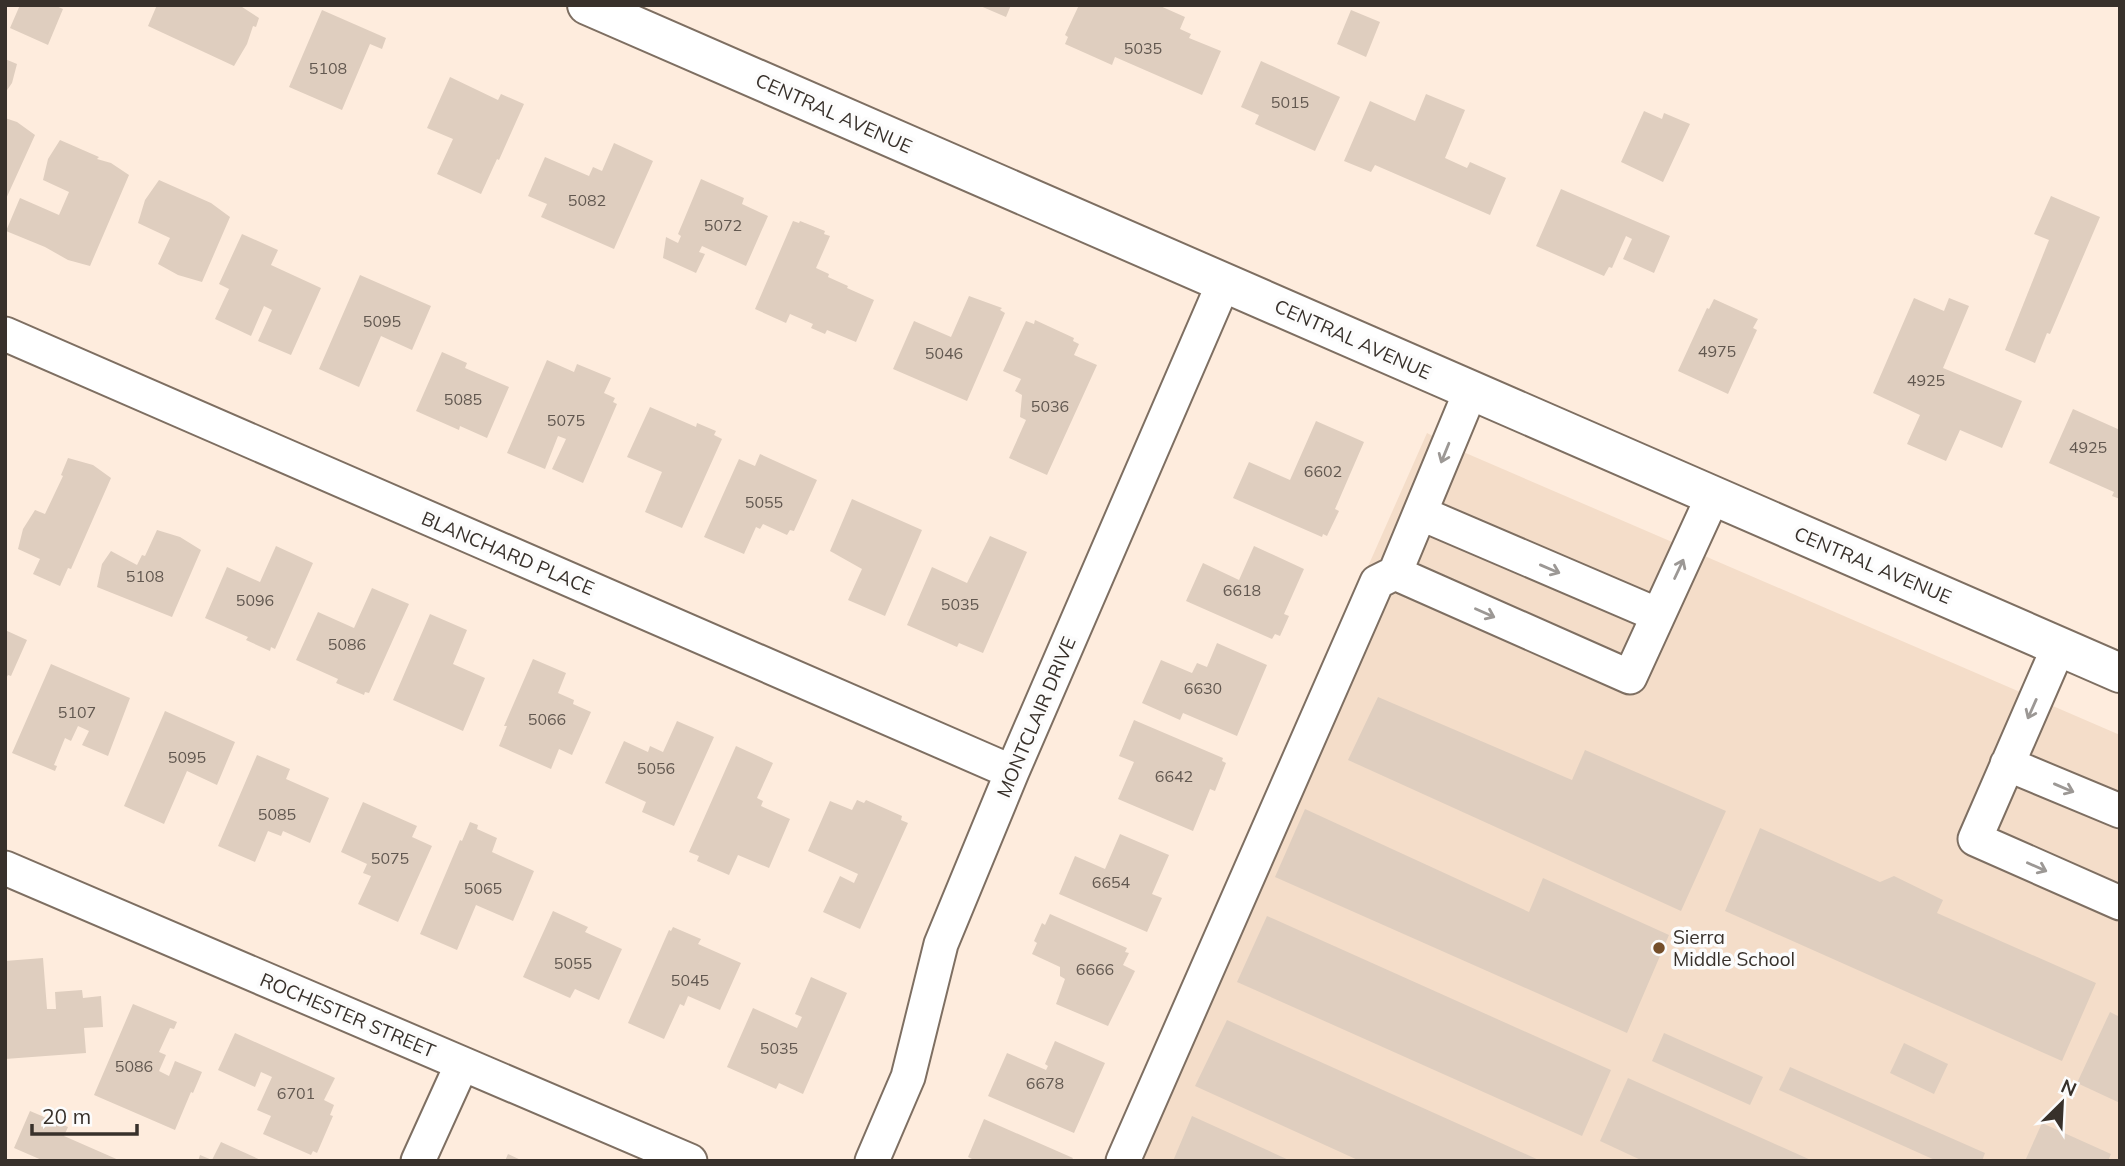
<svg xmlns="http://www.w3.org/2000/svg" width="2125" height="1166" font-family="Mulish,sans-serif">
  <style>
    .built { fill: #f4ddc9 }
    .building { fill: #dfcebf }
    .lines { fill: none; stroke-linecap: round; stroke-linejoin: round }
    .minor-casing { stroke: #7e6f62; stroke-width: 37 }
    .major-casing { stroke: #7e6f62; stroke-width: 42 }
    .minor { stroke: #fff; stroke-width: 33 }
    .major { stroke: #fff; stroke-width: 38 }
    .oneway { stroke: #9c9895 }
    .poi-dot { fill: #744e2a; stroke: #fcfcfc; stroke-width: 2.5 }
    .labels { text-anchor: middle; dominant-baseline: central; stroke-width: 7; stroke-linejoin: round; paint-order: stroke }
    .number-label { font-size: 16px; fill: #625850 }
    .street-label { font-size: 19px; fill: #38312b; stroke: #fcfcfc }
    .poi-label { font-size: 19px; fill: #38312b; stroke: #fcfcfc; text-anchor: start }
  </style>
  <rect width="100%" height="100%" fill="#feecdd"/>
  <path class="built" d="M 1427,433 L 1461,451 L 2120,735 L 2120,1161 L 1105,1161 Z"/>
  <path class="building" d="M 20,5 L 54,5 L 63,9 L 48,45 L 10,28 Z
    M 157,5 L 239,5 L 259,18 L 256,27 L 253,26 L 247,44 L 234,66 L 148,26 Z
    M 978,5 L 1011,5 L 1006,17 Z
    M 1079,5 L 1158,5 L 1185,17 L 1180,29 L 1191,34 L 1189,38 L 1221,51 L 1202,95 L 1115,57 L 1112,65 L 1065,44 L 1068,37 L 1065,35 Z
    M 322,10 L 386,38 L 382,49 L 370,44 L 342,110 L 289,87 Z
    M 1351,10 L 1380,22 L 1366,57 L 1337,44 Z
    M 5,59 L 17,64 L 12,83 L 5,93 Z
    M 1261,61 L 1340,97 L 1315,151 L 1255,124 L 1259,115 L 1241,107 Z
    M 450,77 L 498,100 L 501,94 L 524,104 L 499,160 L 497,159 L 481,194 L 437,174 L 453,139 L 427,128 Z
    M 1426,94 L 1465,110 L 1445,158 L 1467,168 L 1470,162 L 1506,178 L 1490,215 L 1375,165 L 1371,172 L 1344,161 L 1370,101 L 1415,121 Z
    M 1644,111 L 1662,119 L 1664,113 L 1690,124 L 1663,182 L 1621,162 Z
    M 5,118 L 17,122 L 35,135 L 5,201 Z
    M 60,140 L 99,157 L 97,159 L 111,163 L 129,175 L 90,266 L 68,260 L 45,247 L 6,231 L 20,198 L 59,215 L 69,192 L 43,180 L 48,159 Z
    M 614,143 L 653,161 L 614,249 L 541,217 L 547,204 L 528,196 L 545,157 L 589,176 L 593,167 L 602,171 Z
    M 701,179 L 744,198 L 742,204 L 768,216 L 746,266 L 702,246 L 699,252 L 705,254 L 696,273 L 663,258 L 666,237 L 678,243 L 681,236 L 678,234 Z
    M 159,180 L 211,203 L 230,217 L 202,282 L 178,275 L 158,264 L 170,238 L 138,223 L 145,200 Z
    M 1561,189 L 1670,236 L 1654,273 L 1623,259 L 1632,239 L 1626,236 L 1612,268 L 1609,267 L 1604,276 L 1536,246 Z
    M 2051,196 L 2100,217 L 2050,334 L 2047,333 L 2035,363 L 2005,350 L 2049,240 L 2034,234 Z
    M 793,221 L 799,223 L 800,221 L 825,231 L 824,234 L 830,236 L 816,268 L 829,274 L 828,277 L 848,286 L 847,288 L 874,300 L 856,342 L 827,330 L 825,334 L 811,328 L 813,324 L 790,314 L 786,323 L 755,309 Z
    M 242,234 L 278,250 L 271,265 L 321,288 L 291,355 L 258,341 L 272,310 L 264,306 L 251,336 L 215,319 L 229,289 L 219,284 Z
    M 360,275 L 431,306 L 412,350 L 381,336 L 359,387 L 319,369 Z
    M 969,296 L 1002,308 L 1000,310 L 1005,313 L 967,401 L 893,369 L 914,321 L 951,337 Z
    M 1914,298 L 1944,311 L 1949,298 L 1969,306 L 1943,368 L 2022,401 L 2002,448 L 1960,430 L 1946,461 L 1907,444 L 1920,415 L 1873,393 Z
    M 1714,299 L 1758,319 L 1753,328 L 1757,330 L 1728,394 L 1678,371 L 1707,308 L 1709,309 Z
    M 1035,320 L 1074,338 L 1073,341 L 1079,344 L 1074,355 L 1097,365 L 1047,475 L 1009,458 L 1026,420 L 1020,417 L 1022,395 L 1015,391 L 1021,379 L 1003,371 L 1026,321 L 1034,324 Z
    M 442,352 L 467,363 L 465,368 L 509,387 L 487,438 L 460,426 L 459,430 L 416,411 Z
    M 547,360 L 574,372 L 577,364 L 611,378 L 604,393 L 615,398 L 613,402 L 617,404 L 583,483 L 552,469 L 566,439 L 558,436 L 545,469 L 507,453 Z
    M 650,407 L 696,427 L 697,423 L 716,431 L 714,435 L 722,439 L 682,528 L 645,512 L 662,472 L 627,457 Z
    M 2073,409 L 2120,430 L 2120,499 L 2112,496 L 2114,492 L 2049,463 Z
    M 1316,421 L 1364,442 L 1335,509 L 1339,511 L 1327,536 L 1323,534 L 1322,537 L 1233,498 L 1249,462 L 1290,480 Z
    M 760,454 L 817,480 L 794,531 L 790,530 L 787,535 L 763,524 L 760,529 L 756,527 L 744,554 L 704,537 L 739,459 L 755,466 Z
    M 68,458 L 93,465 L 111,478 L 71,569 L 68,568 L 60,586 L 33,574 L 40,559 L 18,549 L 23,529 L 35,510 L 45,514 L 63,476 L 61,475 Z
    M 852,499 L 922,530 L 885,616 L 848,600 L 862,569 L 830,551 Z
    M 157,530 L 180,537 L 201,550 L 172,617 L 97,587 L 102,564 L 111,551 L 137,565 L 142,555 L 145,556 Z
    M 990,536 L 1027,552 L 983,653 L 959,643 L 957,647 L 907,625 L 932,567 L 967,583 Z
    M 276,546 L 313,563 L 275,649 L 271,647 L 270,651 L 246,640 L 248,637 L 205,618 L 227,567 L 260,582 Z
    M 1254,546 L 1304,569 L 1284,614 L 1289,616 L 1280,636 L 1275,634 L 1272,639 L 1186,601 L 1203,563 L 1239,580 Z
    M 372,588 L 409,604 L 369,693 L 365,692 L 364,695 L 336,683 L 338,679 L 296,660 L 318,612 L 354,628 Z
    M 430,614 L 467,630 L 453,664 L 485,678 L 463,731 L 393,700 Z
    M 5,630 L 27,640 L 11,676 L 8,675 L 5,680 Z
    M 1217,643 L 1267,665 L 1237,736 L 1183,713 L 1180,720 L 1142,703 L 1161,660 L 1192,673 L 1197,663 L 1207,667 Z
    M 533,659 L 566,673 L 558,693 L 574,700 L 573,704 L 591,712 L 572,755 L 559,749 L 551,769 L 499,746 L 507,726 L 504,726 Z
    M 51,664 L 130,698 L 108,756 L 82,745 L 89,731 L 78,726 L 71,741 L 65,738 L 54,765 L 57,766 L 55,771 L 12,753 Z
    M 1378,697 L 1572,780 L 1585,750 L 1726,811 L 1681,911 L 1348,760 Z
    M 165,711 L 235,742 L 217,785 L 187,771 L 164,824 L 124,806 Z
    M 1134,720 L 1223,758 L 1222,761 L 1226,763 L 1215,791 L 1210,789 L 1193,831 L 1118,799 L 1134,762 L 1119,756 Z
    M 677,721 L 714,737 L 674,826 L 642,812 L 646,802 L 605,783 L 624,741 L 648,752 L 650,746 L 663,752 Z
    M 736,746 L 773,763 L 757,798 L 763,801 L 761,806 L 790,819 L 769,868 L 738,855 L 729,875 L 697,861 L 699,856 L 689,852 Z
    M 257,755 L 290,769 L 286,779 L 329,798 L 310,843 L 283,831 L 281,836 L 268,831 L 255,862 L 218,846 Z
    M 857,800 L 864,803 L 866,800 L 902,816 L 901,820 L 908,823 L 860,929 L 823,912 L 840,876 L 854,883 L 858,874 L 808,851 L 830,801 L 852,810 Z
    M 363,802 L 417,826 L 412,837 L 432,846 L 398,922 L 358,904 L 371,876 L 363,873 L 367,864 L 341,852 Z
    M 1305,809 L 1529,912 L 1543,878 L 1669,935 L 1627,1033 L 1275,877 Z
    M 470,822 L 478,825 L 477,829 L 497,838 L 492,852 L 534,871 L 513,921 L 476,905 L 457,950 L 420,934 L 460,840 L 462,841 Z
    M 1760,828 L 1880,882 L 1894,876 L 1943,900 L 1937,913 L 2096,983 L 2062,1061 L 1725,911 Z
    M 1120,834 L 1169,855 L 1152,894 L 1162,898 L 1147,932 L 1059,894 L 1075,856 L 1105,869 Z
    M 553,911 L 588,927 L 585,932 L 622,949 L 599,1000 L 575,989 L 570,998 L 523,977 Z
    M 1050,914 L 1127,948 L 1125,952 L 1129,953 L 1123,965 L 1135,971 L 1108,1026 L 1056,1004 L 1065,979 L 1060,976 L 1060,967 L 1032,954 L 1037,943 L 1034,941 L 1042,923 L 1045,925 Z
    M 1267,916 L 1611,1070 L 1582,1136 L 1237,982 Z
    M 673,927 L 701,939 L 698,944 L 741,963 L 720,1010 L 688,996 L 684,1006 L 680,1004 L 664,1039 L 628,1023 L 669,930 L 671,931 Z
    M 43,958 L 47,1009 L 56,1009 L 55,992 L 82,990 L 83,998 L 101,996 L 103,1027 L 84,1028 L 86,1053 L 5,1059 L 5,961 Z
    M 811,977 L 847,993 L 803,1094 L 779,1083 L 776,1089 L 727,1067 L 753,1008 L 797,1028 L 802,1017 L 795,1014 Z
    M 133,1004 L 177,1022 L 174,1029 L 170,1028 L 159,1052 L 166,1055 L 159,1071 L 169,1076 L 175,1061 L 202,1072 L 193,1093 L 191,1092 L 175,1130 L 94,1095 Z
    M 2110,1012 L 2120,1017 L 2120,1103 L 2077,1083 Z
    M 1227,1020 L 1541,1161 L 1360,1161 L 1195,1086 Z
    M 235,1033 L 335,1078 L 324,1100 L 334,1105 L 330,1115 L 333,1116 L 317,1153 L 313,1151 L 311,1155 L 263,1134 L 271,1116 L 257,1110 L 272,1077 L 261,1072 L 255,1087 L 218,1070 Z
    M 1664,1033 L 1763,1077 L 1750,1105 L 1652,1061 Z
    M 1055,1041 L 1105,1063 L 1074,1133 L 988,1096 L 1007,1053 L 1046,1070 L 1048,1066 L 1045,1064 Z
    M 1904,1043 L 1948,1064 L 1934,1094 L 1890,1073 Z
    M 1790,1067 L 1985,1153 L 1982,1161 L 1937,1161 L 1779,1090 Z
    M 1628,1078 L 1813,1161 L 1643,1161 L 1600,1141 Z
    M 30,1111 L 68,1127 L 64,1136 L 121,1161 L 44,1161 L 14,1148 Z
    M 1192,1116 L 1291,1161 L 1173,1161 Z
    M 984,1119 L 1073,1158 L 1071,1161 L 976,1161 L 968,1157 Z
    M 2042,1123 L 2111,1154 L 2108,1161 L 2025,1161 Z
    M 221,1142 L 263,1161 L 198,1161 L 200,1155 L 212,1160 Z
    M 508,1154 L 523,1161 L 505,1161 Z"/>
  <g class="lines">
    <g class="minor-casing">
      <path id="minor" d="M 5,334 L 1012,772
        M 1471,390 L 1395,573 L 1630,677 L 1713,496
        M 1420,513 L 1658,615
        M 2059,646 L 1975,839 L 2120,903
        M 2007,764 L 2120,811
        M 5,868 L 690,1161
        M 418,1161 L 462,1064
        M 872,1161 L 908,1077 L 941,944 L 1012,772 L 1224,282
        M 1123,1161 L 1377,582 L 1395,573"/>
    </g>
    <g class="major-casing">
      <path id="major" d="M 587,5 L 2120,673"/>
    </g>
    <use href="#minor" class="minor"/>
    <use href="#major" class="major"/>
  </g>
  <defs><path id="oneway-shaft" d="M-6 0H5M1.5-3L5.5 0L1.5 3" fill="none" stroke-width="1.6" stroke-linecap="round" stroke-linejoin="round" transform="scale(1.75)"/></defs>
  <g class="oneway">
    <use href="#oneway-shaft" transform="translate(1445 453) rotate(112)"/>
    <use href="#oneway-shaft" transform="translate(1550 569) rotate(23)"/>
    <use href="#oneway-shaft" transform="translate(1679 569) rotate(-65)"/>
    <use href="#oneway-shaft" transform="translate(1485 613) rotate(24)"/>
    <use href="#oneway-shaft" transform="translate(2032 709) rotate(114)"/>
    <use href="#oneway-shaft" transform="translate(2064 788) rotate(23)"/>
    <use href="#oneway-shaft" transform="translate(2037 867) rotate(24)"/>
  </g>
  <circle class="poi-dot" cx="1659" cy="948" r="7"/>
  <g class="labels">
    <g class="number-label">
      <text x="1143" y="48">5035</text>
      <text x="328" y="68">5108</text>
      <text x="1290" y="102">5015</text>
      <text x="587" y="200">5082</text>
      <text x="723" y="225">5072</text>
      <text x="382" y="321">5095</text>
      <text x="1717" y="351">4975</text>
      <text x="944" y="353">5046</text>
      <text x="1926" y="380">4925</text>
      <text x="463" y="399">5085</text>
      <text x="1050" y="406">5036</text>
      <text x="566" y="420">5075</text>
      <text x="2088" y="447">4925</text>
      <text x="1323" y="471">6602</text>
      <text x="764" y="502">5055</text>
      <text x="145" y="576">5108</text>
      <text x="1242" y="590">6618</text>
      <text x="255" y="600">5096</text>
      <text x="960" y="604">5035</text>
      <text x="347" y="644">5086</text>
      <text x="1203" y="688">6630</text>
      <text x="77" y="712">5107</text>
      <text x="547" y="719">5066</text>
      <text x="187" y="757">5095</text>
      <text x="656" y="768">5056</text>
      <text x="1174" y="776">6642</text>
      <text x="277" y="814">5085</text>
      <text x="390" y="858">5075</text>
      <text x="1111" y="882">6654</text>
      <text x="483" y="888">5065</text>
      <text x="573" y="963">5055</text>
      <text x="1095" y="969">6666</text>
      <text x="690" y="980">5045</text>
      <text x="779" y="1048">5035</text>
      <text x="134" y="1066">5086</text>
      <text x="1045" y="1083">6678</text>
      <text x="296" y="1093">6701</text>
    </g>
    <g class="street-label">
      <text transform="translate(834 113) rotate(24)">CENTRAL AVENUE</text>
      <text transform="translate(1353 339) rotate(24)">CENTRAL AVENUE</text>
      <text transform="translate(508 553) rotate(23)">BLANCHARD PLACE</text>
      <text transform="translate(1873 565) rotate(23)">CENTRAL AVENUE</text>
      <text transform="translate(1036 717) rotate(-67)">MONTCLAIR DRIVE</text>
      <text transform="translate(348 1015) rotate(23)">ROCHESTER STREET</text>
    </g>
    <g class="poi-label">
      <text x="1673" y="937">Sierra<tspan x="1673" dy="22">Middle School</tspan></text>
    </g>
  </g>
  <rect width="2125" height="1166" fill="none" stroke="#38312b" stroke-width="14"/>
  <g transform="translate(2062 1103) rotate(24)" stroke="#fcfcfc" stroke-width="5" paint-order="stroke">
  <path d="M0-5L12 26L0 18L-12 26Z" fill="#38312b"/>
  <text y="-10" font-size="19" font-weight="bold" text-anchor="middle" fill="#38312b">N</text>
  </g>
  <path d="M32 1124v10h105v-10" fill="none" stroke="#38312b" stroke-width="3.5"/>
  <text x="42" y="1124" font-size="21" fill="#38312b" stroke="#fcfcfc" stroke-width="5" paint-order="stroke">20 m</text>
</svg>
